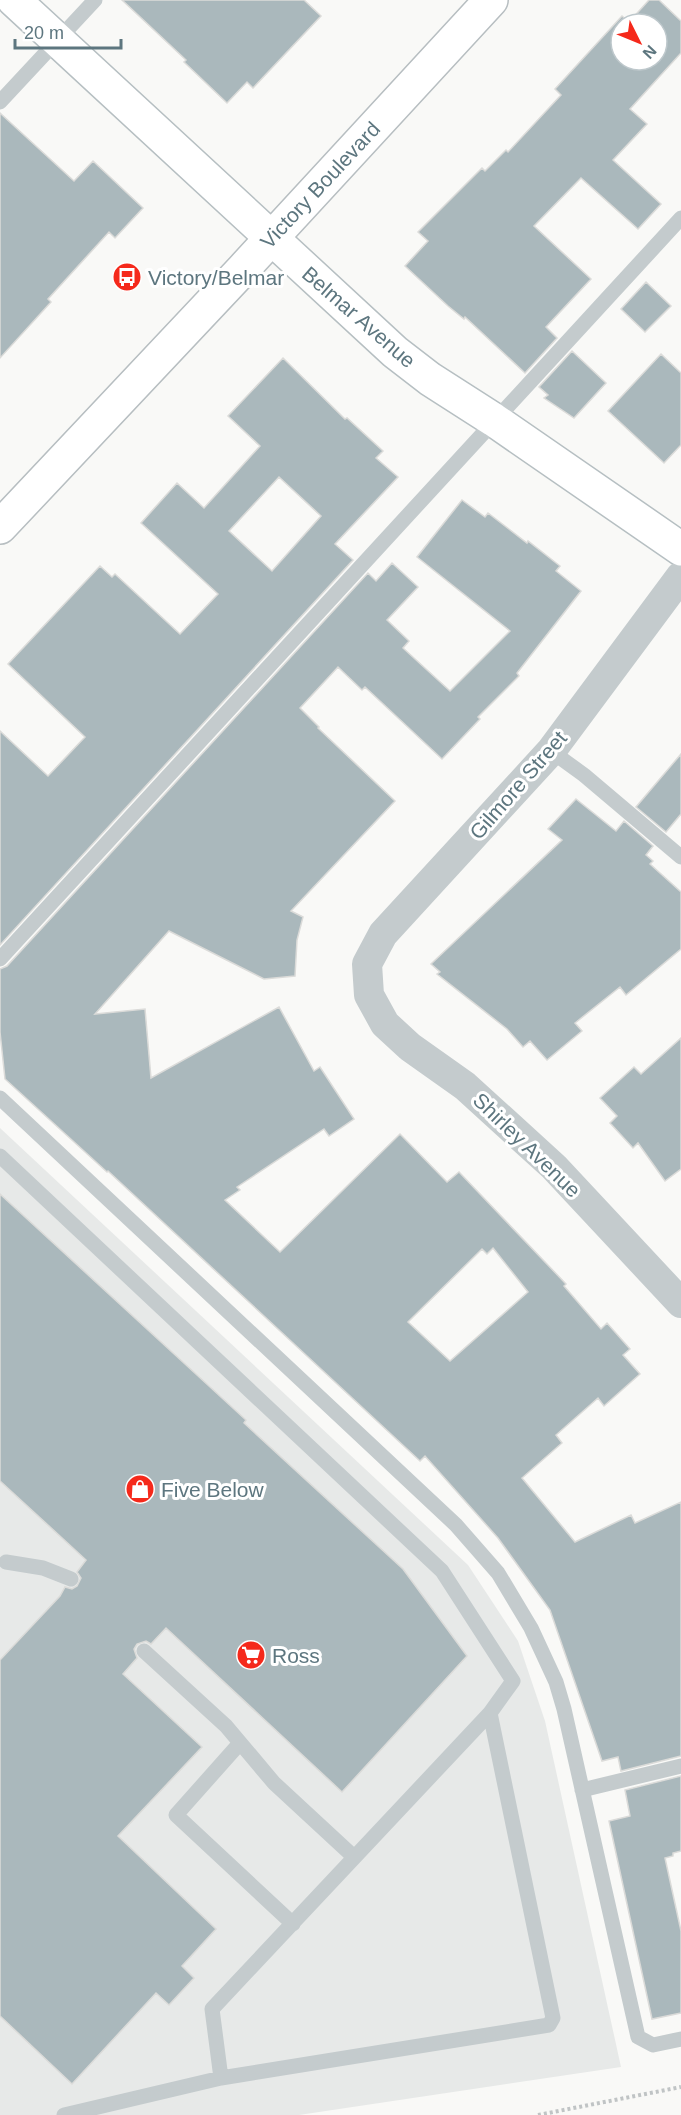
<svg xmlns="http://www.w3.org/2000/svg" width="681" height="2115" font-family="Helvetica,sans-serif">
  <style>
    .built { fill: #e7e9e8 }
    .building { fill: #aab8bc; stroke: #dbdbd9; stroke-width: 1.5; fill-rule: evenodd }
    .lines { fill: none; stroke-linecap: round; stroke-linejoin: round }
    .secondary-casing { stroke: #b6bfc2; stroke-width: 36 }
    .primary-casing { stroke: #b7bec1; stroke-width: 36 }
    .path { stroke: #c0c4c5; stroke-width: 4; stroke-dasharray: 3 3; stroke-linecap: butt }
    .lane { stroke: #c4cbcd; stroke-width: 15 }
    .street { stroke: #c4cbcd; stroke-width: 30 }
    .secondary { stroke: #fff; stroke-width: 33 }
    .primary { stroke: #fff; stroke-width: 33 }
    .labels { text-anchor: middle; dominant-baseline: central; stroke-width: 6; stroke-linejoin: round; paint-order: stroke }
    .street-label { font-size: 21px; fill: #5d767f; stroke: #fff }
    .poi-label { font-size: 21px; fill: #5d767f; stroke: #fff; text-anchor: start }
  </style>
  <rect width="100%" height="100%" fill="#f9f9f7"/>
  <path class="built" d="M 0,1128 L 468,1565 L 518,1641 L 545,1721 L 621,2067 L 299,2115 L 0,2115 Z"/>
  <path class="building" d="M 122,0 L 304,0 L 321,16 L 253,88 L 247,82 L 227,103 L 184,62 L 186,60 Z
    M 649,0 L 659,0 L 681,21 L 681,53 L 630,109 L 647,124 L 613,160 L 661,204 L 638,229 L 581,178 L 534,226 L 591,279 L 546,327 L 557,338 L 525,373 L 465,317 L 464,319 L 448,306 L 405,266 L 428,241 L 418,232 L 482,168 L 485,171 L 506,150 L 508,152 L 561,95 L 555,89 L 622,16 L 629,22 ZM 621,24 L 657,24 L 657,60 L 621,60 Z
    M 0,113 L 74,181 L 93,161 L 143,208 L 115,238 L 109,232 L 48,299 L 51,302 L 0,358 Z
    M 646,282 L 671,306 L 645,332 L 621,309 Z
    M 572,351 L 606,383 L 574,418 L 544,398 L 548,395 L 539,387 Z
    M 661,354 L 681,373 L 681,445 L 664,463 L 608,411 Z
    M 283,358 L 345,419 L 347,418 L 383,451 L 376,458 L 398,477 L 335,544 L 353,560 L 0,945 L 0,731 L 48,776 L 85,737 L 8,664 L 100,566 L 112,577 L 115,574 L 180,634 L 218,594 L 141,523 L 177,483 L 204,508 L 260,446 L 228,416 ZM 279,477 L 321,516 L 272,571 L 229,531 Z
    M 462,500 L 485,517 L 488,513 L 527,543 L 528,541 L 560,566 L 556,571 L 581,591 L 517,673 L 519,676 L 478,717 L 480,719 L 442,759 L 365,687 L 362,690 L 338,667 L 300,708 L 319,727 L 318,728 L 395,801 L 291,911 L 303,917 L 297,940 L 295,976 L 264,979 L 169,931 L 95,1014 L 145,1009 L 151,1078 L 279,1007 L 314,1071 L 320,1067 L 354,1119 L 329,1136 L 324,1129 L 237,1187 L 240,1190 L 225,1200 L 280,1252 L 400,1134 L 447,1182 L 459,1172 L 566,1284 L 564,1286 L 601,1329 L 607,1323 L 630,1349 L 623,1355 L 640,1374 L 604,1406 L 598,1398 L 556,1435 L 562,1443 L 522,1478 L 575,1542 L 631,1515 L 635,1523 L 681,1502 L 681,1756 L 621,1771 L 618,1757 L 602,1761 L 550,1610 L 498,1538 L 425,1456 L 420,1461 L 108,1171 L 107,1172 L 5,1079 L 0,1032 L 0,969 L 7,966 L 368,573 L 376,581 L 392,563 L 418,587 L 387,620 L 409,641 L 403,648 L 450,691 L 510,631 L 417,557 ZM 493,1248 L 528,1292 L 450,1361 L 408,1322 L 482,1249 L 487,1254 Z
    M 681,754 L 681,814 L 666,832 L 636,807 Z
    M 576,799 L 616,831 L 624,821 L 653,846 L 646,855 L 653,861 L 650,864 L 681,892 L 681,949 L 626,995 L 620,987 L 575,1023 L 582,1031 L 547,1060 L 530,1041 L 523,1047 L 507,1029 L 437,974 L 440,972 L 431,964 L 562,840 L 548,829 Z
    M 681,1038 L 681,1169 L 665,1181 L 638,1143 L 633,1148 L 610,1123 L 617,1116 L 600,1098 L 634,1067 L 641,1074 Z
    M 0,1194 L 246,1420 L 244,1423 L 403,1569 L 467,1656 L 342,1792 L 166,1628 L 151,1644 L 146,1641 L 137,1644 L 134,1649 L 137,1658 L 123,1674 L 202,1747 L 118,1836 L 216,1929 L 182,1966 L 194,1978 L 169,2005 L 156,1993 L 72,2084 L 0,2016 L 0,1660 L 60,1596 L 65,1587 L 72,1589 L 77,1586 L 81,1578 L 77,1572 L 86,1560 L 0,1481 Z
    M 681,1776 L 681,1851 L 673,1853 L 673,1856 L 665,1858 L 681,1931 L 681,2013 L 652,2019 L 609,1821 L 630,1816 L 625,1790 Z"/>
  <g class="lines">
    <g class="secondary-casing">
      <path id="secondary" d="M 14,0 L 395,352 L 430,379 L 494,420 L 681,549"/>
    </g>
    <g class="primary-casing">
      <path id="primary" d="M 0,527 L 243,269 L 491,0"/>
    </g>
    <path class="path" d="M 538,2115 L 681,2087"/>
    <path class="lane" d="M 0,102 L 95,0
      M 551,751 L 584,775 L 681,857
      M 0,959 L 681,218
      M 0,1098 L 456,1525 L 498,1573 L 531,1628 L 556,1682 L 564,1709 L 638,2037 L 653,2045 L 681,2039
      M 0,1156 L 442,1571 L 513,1681 L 490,1713 L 212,2009 L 221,2078
      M 6,1562 L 43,1568 L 71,1579
      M 144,1651 L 226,1726 L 274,1783 L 354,1857
      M 240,1743 L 176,1815 L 293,1924
      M 582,1790 L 681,1766
      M 64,2115 L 221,2078 L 549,2025 L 553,2018 L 490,1713"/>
    <path class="street" d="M 681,576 L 551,751 L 383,934 L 367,964 L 369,995 L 385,1024 L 410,1047 L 465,1086 L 554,1167 L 681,1303"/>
    <use href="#secondary" class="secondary"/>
    <use href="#primary" class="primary"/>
  </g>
  <defs>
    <g id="bus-disc" transform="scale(1.5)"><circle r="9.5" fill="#f5291b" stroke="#fff"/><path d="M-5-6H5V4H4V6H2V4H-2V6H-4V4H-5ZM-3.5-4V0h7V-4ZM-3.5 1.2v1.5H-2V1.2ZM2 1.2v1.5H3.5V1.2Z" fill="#fff"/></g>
    <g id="shop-disc" transform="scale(1.5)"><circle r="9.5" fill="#f5291b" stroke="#fff"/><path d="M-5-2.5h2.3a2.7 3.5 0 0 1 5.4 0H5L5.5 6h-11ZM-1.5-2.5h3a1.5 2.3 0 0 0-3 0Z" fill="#fff"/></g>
    <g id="supermarket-disc" transform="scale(1.5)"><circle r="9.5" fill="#f5291b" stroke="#fff"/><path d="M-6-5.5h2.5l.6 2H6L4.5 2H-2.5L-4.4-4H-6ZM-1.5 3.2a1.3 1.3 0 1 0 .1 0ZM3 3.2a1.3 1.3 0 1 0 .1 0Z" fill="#fff"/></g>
  </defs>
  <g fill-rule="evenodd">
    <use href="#bus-disc" x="127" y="277"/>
    <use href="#shop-disc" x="140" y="1489"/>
    <use href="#supermarket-disc" x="251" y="1655"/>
  </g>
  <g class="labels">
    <g class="street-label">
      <text transform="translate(320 185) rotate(-47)">Victory Boulevard</text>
      <text transform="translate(359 317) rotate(41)">Belmar Avenue</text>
      <text transform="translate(518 785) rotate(-49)">Gilmore Street</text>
      <text transform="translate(527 1145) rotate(44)">Shirley Avenue</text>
    </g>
    <g class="poi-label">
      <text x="148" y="277">Victory/Belmar</text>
      <text x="161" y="1489">Five Below</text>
      <text x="272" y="1655">Ross</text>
    </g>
  </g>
  <g transform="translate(639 42) rotate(133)"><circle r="28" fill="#ffffff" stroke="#bec8cc" stroke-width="1.5"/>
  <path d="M0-4.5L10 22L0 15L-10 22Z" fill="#f5291b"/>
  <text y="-9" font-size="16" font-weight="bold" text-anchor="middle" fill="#5d767f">N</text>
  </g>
  <path d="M15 39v9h106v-9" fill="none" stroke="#5d767f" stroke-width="3"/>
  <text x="24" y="39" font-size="18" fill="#5d767f" stroke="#ffffff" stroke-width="4.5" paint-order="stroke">20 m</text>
</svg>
